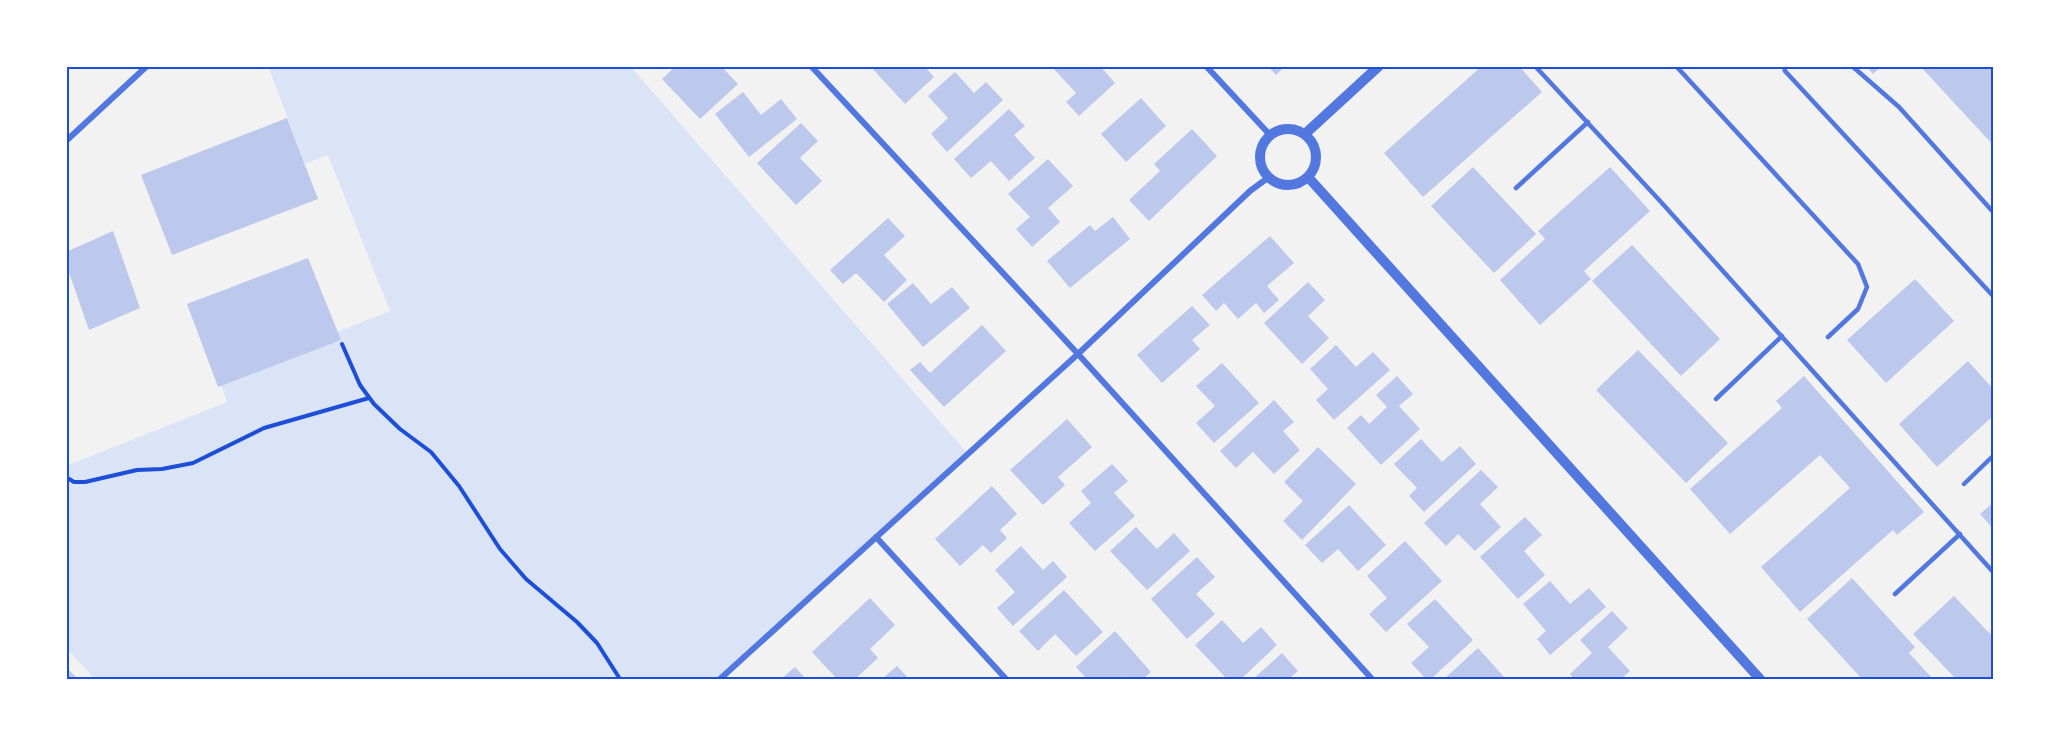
<svg xmlns="http://www.w3.org/2000/svg" width="2060" height="745" font-family="'Alegreya Sans',sans-serif">
  <style>
    .green { fill: #dbe4f7 }
    .building { fill: #bdc9ec }
    .lines { fill: none; stroke-linecap: round; stroke-linejoin: round }
    .path { stroke: #1d4ed8; stroke-width: 4 }
    .service { stroke: #5277de; stroke-width: 4.5 }
    .minor { stroke: #5277de; stroke-width: 6 }
    .tertiary { stroke: #5277de; stroke-width: 10 }
    .neatline { fill: none; stroke: #1d4ed8; stroke-width: 2 }
  </style>
  <rect width="100%" height="100%" fill="#f2f2f2"/>
  <path class="green" d="M 268,66 L 630,66 L 968,454 L 720,679 L 95,679 L 66,648 L 66,466 L 227,402 L 221,385 L 337,332 L 390,311 L 328,155 L 305,164 Z"/>
  <path class="building" d="M 676,66 L 721,66 L 738,84 L 700,119 L 662,79 Z
    M 870,66 L 931,66 L 927,69 L 934,77 L 905,104 Z
    M 1056,66 L 1100,66 L 1115,83 L 1079,116 L 1066,102 L 1076,93 L 1053,68 Z
    M 1268,66 L 1285,66 L 1276,75 Z
    M 1482,66 L 1519,66 L 1542,92 L 1423,197 L 1384,153 Z
    M 1866,66 L 1882,66 L 1873,74 Z
    M 1920,66 L 1994,66 L 1994,146 Z
    M 955,72 L 974,93 L 986,82 L 1003,100 L 947,152 L 931,134 L 948,118 L 928,96 Z
    M 743,92 L 761,115 L 781,99 L 797,119 L 749,157 L 715,114 Z
    M 1141,98 L 1166,126 L 1126,162 L 1101,134 Z
    M 1009,109 L 1025,126 L 1014,135 L 1035,158 L 1009,181 L 991,161 L 971,178 L 954,159 Z
    M 287,118 L 318,199 L 172,255 L 141,175 Z
    M 801,123 L 818,141 L 800,158 L 822,181 L 796,205 L 757,163 Z
    M 1192,129 L 1217,156 L 1149,221 L 1129,200 L 1160,171 L 1154,164 Z
    M 1048,159 L 1073,186 L 1048,208 L 1060,222 L 1032,247 L 1016,229 L 1030,217 L 1008,194 Z
    M 1473,167 L 1536,234 L 1494,273 L 1431,206 Z
    M 1610,167 L 1650,211 L 1584,271 L 1591,279 L 1540,325 L 1500,280 L 1545,239 L 1538,231 Z
    M 1113,217 L 1130,239 L 1070,288 L 1047,261 L 1090,225 L 1095,231 Z
    M 888,218 L 905,236 L 884,255 L 907,280 L 884,302 L 856,273 L 843,284 L 830,270 Z
    M 113,231 L 140,308 L 89,330 L 66,264 L 66,252 Z
    M 1270,236 L 1294,263 L 1267,286 L 1279,300 L 1264,313 L 1256,303 L 1238,319 L 1224,303 L 1216,311 L 1202,295 Z
    M 1632,245 L 1720,339 L 1681,376 L 1592,281 Z
    M 308,258 L 341,340 L 218,387 L 187,304 Z
    M 1915,279 L 1954,321 L 1886,383 L 1847,340 Z
    M 1308,282 L 1325,300 L 1308,316 L 1329,338 L 1302,364 L 1264,323 Z
    M 913,283 L 931,304 L 952,287 L 970,308 L 923,347 L 887,304 Z
    M 1192,306 L 1210,325 L 1192,340 L 1200,349 L 1162,383 L 1137,355 Z
    M 982,325 L 1006,351 L 944,407 L 910,370 L 920,362 L 930,373 Z
    M 1336,345 L 1356,367 L 1373,352 L 1390,370 L 1334,420 L 1316,400 L 1328,389 L 1310,369 Z
    M 1638,350 L 1728,443 L 1686,483 L 1596,390 Z
    M 1968,361 L 1994,390 L 1994,415 L 1937,467 L 1899,424 Z
    M 1222,363 L 1259,403 L 1214,443 L 1196,423 L 1215,406 L 1196,386 Z
    M 1397,376 L 1413,394 L 1399,406 L 1420,429 L 1381,465 L 1347,428 L 1361,415 L 1369,424 L 1387,407 L 1376,395 Z
    M 1804,376 L 1924,512 L 1897,535 L 1893,530 L 1800,612 L 1761,567 L 1850,488 L 1820,455 L 1730,534 L 1690,489 L 1782,408 L 1776,401 Z
    M 1274,400 L 1294,422 L 1283,431 L 1300,450 L 1274,474 L 1253,452 L 1236,468 L 1220,451 Z
    M 1067,419 L 1092,447 L 1058,477 L 1065,485 L 1043,505 L 1010,470 Z
    M 1421,439 L 1442,462 L 1460,446 L 1476,464 L 1424,512 L 1409,496 L 1417,488 L 1394,464 Z
    M 1318,447 L 1356,484 L 1302,540 L 1283,521 L 1303,501 L 1284,482 Z
    M 1112,464 L 1128,481 L 1114,493 L 1135,516 L 1095,551 L 1069,523 L 1091,503 L 1081,491 Z
    M 1481,470 L 1498,487 L 1480,504 L 1501,527 L 1475,551 L 1458,534 L 1446,546 L 1424,523 Z
    M 992,486 L 1017,514 L 1000,530 L 1007,538 L 991,553 L 983,545 L 960,566 L 935,539 Z
    M 1994,502 L 1994,530 L 1980,514 Z
    M 1349,505 L 1386,545 L 1358,571 L 1338,549 L 1322,563 L 1305,545 Z
    M 1525,517 L 1542,535 L 1524,551 L 1545,575 L 1518,599 L 1480,557 Z
    M 1136,527 L 1157,549 L 1174,533 L 1190,551 L 1147,590 L 1110,551 Z
    M 1405,541 L 1442,581 L 1386,632 L 1369,614 L 1387,598 L 1367,576 Z
    M 1021,546 L 1043,570 L 1053,561 L 1067,577 L 1013,626 L 997,608 L 1015,592 L 995,570 Z
    M 1197,557 L 1215,577 L 1196,594 L 1215,614 L 1187,639 L 1151,599 Z
    M 1852,578 L 1915,647 L 1909,653 L 1933,679 L 1862,679 L 1807,619 Z
    M 1550,581 L 1570,604 L 1589,588 L 1606,607 L 1550,655 L 1537,639 L 1546,631 L 1523,604 Z
    M 1064,590 L 1103,632 L 1076,656 L 1055,634 L 1038,651 L 1019,631 Z
    M 1954,596 L 1994,638 L 1994,679 L 1956,679 L 1913,634 Z
    M 870,598 L 895,625 L 870,649 L 878,658 L 855,679 L 837,679 L 812,652 Z
    M 1435,599 L 1473,640 L 1431,679 L 1426,679 L 1411,663 L 1429,647 L 1407,624 Z
    M 1612,611 L 1628,628 L 1608,647 L 1630,671 L 1621,679 L 1574,679 L 1570,674 L 1592,653 L 1580,640 Z
    M 1222,620 L 1243,643 L 1261,627 L 1277,645 L 1241,679 L 1227,679 L 1195,645 Z
    M 1115,631 L 1151,672 L 1143,679 L 1126,679 L 1123,676 L 1119,679 L 1087,679 L 1076,667 Z
    M 1478,648 L 1506,679 L 1444,679 Z
    M 1282,653 L 1298,671 L 1289,679 L 1253,679 Z
    M 897,666 L 909,679 L 882,679 Z
    M 66,667 L 78,679 L 66,679 Z
    M 795,667 L 806,679 L 781,679 Z"/>
  <g class="lines">
    <path class="path" d="M 342,344 L 360,385 L 374,404 L 400,429 L 431,452 L 459,486 L 500,549 L 526,579 L 577,622 L 597,643 L 620,679
      M 66,477 L 74,482 L 85,482 L 137,470 L 162,469 L 193,463 L 264,428 L 369,398"/>
    <path class="service" d="M 1535,66 L 1661,202 L 1994,573
      M 1676,66 L 1858,264 L 1867,287 L 1858,309 L 1828,337
      M 1784,66 L 1785,71 L 1994,297
      M 1852,66 L 1899,107 L 1994,213
      M 1516,188 L 1588,122
      M 1716,399 L 1782,336
      M 1964,484 L 1994,455
      M 1895,594 L 1960,534"/>
    <path class="minor" d="M 811,66 L 1078,354 L 1372,679
      M 1206,66 L 1270,135
      M 66,141 L 147,66
      M 876,537 L 1006,679
      M 720,679 L 1078,354 L 1250,191 L 1269,177"/>
    <path class="tertiary" d="M1260 157a28 28 0 1 1 56 0a28 28 0 1 1-56 0Z
      M 1305,134 L 1379,66
      M 1308,177 L 1760,679"/>
  </g>
  <rect width="2060" height="745" fill="none" stroke="#ffffff" stroke-width="135"/>
  <rect x="68" y="68" width="1924" height="610" class="neatline"/>
</svg>
